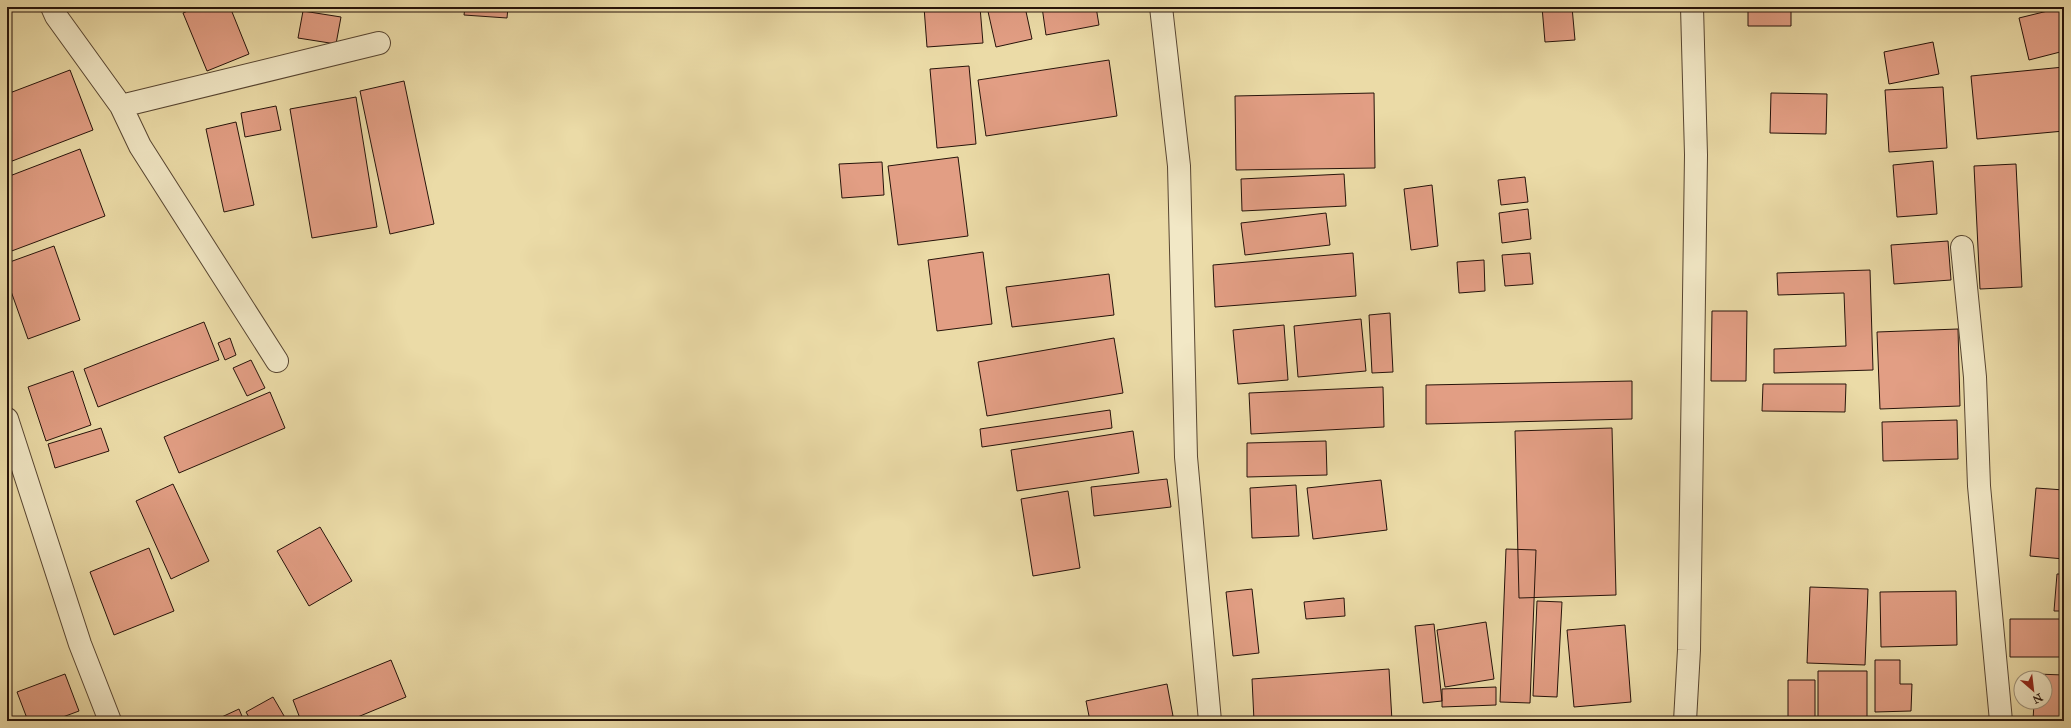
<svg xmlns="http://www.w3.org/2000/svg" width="2071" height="728" font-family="'IM FELL Great Primer',serif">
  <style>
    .building { fill: #e29e84; stroke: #26130a }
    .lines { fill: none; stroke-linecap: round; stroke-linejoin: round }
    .street-casing { stroke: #574531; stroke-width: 24 }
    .street { stroke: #f2e8c6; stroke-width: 22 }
  </style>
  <rect width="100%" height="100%" fill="#ebdba7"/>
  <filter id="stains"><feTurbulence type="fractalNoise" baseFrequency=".005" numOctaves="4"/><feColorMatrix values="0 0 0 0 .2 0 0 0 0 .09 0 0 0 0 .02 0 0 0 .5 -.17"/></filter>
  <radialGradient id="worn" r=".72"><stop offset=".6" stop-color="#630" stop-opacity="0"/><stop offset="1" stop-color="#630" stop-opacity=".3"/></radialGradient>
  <path class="building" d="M 197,7 L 230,7 L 249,54 L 207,71 L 183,13 Z
    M 465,7 L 508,7 L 507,18 L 464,15 Z
    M 924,7 L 980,7 L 983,43 L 927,47 Z
    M 987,7 L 1025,7 L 1032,39 L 996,47 Z
    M 1042,7 L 1096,7 L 1099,25 L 1046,35 Z
    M 1542,7 L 1572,7 L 1575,40 L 1545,42 Z
    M 1748,7 L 1791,7 L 1791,26 L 1748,26 Z
    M 2064,7 L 2064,51 L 2029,60 L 2019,18 Z
    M 303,11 L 341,17 L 336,44 L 298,38 Z
    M 1933,42 L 1939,74 L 1889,84 L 1884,52 Z
    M 1109,60 L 1117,116 L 986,136 L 978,80 Z
    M 969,66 L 976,144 L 937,148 L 930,69 Z
    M 2064,67 L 2064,131 L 1977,139 L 1971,76 Z
    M 70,70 L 93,130 L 7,163 L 7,94 Z
    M 404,81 L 434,224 L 390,234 L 360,91 Z
    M 1943,87 L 1947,148 L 1889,152 L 1885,90 Z
    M 1374,93 L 1375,168 L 1236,170 L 1235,96 Z
    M 1771,93 L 1827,94 L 1826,134 L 1770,133 Z
    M 356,97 L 377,227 L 312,238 L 290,109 Z
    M 276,106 L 281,130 L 245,137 L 241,113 Z
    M 236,122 L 254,205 L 224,212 L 206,129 Z
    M 80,149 L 105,216 L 9,252 L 7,245 L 7,177 Z
    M 958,157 L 968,236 L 898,245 L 888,166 Z
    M 1933,161 L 1937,214 L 1897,217 L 1893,165 Z
    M 882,162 L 884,195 L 842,198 L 839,164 Z
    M 2016,164 L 2022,287 L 1980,289 L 1974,166 Z
    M 1344,174 L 1346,206 L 1242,211 L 1241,179 Z
    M 1525,177 L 1528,202 L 1501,205 L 1498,180 Z
    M 1432,185 L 1438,246 L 1411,250 L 1404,189 Z
    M 1528,209 L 1531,239 L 1502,243 L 1499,213 Z
    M 1326,213 L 1330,245 L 1245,255 L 1241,223 Z
    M 1948,241 L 1951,280 L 1894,284 L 1891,245 Z
    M 54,246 L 80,320 L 28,339 L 7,280 L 7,263 Z
    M 983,252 L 992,324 L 937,331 L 928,260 Z
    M 1353,253 L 1356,296 L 1215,307 L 1213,265 Z
    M 1530,253 L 1533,284 L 1505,286 L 1502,255 Z
    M 1484,260 L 1485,291 L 1459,293 L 1457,262 Z
    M 1870,270 L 1873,370 L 1774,373 L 1774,349 L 1846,346 L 1844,293 L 1778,295 L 1777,273 Z
    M 1109,274 L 1114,315 L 1012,327 L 1006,287 Z
    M 1712,311 L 1747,311 L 1746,381 L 1711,381 Z
    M 1390,313 L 1393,372 L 1372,373 L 1369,315 Z
    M 1361,319 L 1366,371 L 1298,377 L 1294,326 Z
    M 204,322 L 219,360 L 98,407 L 84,369 Z
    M 1284,325 L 1288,380 L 1238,384 L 1233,330 Z
    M 7,328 L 11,342 L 7,344 Z
    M 1958,329 L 1960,406 L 1880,409 L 1877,332 Z
    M 230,338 L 236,355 L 225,360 L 218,343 Z
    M 1114,338 L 1123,393 L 987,416 L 978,362 Z
    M 251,360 L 265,388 L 247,396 L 233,368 Z
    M 73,371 L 91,425 L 46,441 L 28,387 Z
    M 1632,381 L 1632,419 L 1426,424 L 1426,385 Z
    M 1763,384 L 1846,384 L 1845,412 L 1762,411 Z
    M 1383,387 L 1384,427 L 1251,434 L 1249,393 Z
    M 270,392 L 285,428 L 179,473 L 164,437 Z
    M 1110,410 L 1112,428 L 982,447 L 980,429 Z
    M 1957,420 L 1958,459 L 1883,461 L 1882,422 Z
    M 101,428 L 109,451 L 55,468 L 48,444 Z
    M 1612,428 L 1616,595 L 1519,598 L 1515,431 Z
    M 1133,431 L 1139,473 L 1017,491 L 1011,450 Z
    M 1326,441 L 1327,475 L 1247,477 L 1247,443 Z
    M 1167,479 L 1171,507 L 1094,516 L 1091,487 Z
    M 1381,480 L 1387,530 L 1313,539 L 1307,488 Z
    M 173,484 L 209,561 L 171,579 L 136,501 Z
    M 1296,485 L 1299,536 L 1252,538 L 1250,488 Z
    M 2036,488 L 2064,490 L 2064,559 L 2030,556 Z
    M 1068,491 L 1080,568 L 1033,576 L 1021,499 Z
    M 320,527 L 352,581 L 309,606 L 277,551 Z
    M 149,548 L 174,611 L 114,635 L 90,572 Z
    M 1506,549 L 1536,550 L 1530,703 L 1500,702 Z
    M 2057,574 L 2064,574 L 2064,611 L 2054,611 Z
    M 1810,587 L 1868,589 L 1865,665 L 1807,663 Z
    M 1252,589 L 1259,653 L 1233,656 L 1226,592 Z
    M 1956,591 L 1957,645 L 1881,647 L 1880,592 Z
    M 1344,598 L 1345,616 L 1306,619 L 1304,602 Z
    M 1537,601 L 1562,602 L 1557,697 L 1533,696 Z
    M 2010,619 L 2064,619 L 2064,657 L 2010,657 Z
    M 1486,622 L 1494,679 L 1445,687 L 1437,630 Z
    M 1434,624 L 1442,701 L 1423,703 L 1415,626 Z
    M 1625,625 L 1631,702 L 1574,707 L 1567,630 Z
    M 391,660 L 406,697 L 348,721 L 301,721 L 293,700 Z
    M 1875,660 L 1900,660 L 1900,684 L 1912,684 L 1911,711 L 1875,712 Z
    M 1389,669 L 1392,721 L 1254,721 L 1252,679 Z
    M 1818,671 L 1867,671 L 1867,721 L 1818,721 Z
    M 65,674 L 79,711 L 52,721 L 28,721 L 17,692 Z
    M 2036,674 L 2064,675 L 2064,721 L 2033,721 L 2034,702 L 2045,702 L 2045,678 L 2036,678 Z
    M 1788,680 L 1815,680 L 1815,721 L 1788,721 Z
    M 1167,684 L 1173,716 L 1151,721 L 1090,721 L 1086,701 Z
    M 1496,687 L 1496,705 L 1442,707 L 1442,689 Z
    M 273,697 L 287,721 L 251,721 L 246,712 Z
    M 239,709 L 244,721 L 213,721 Z"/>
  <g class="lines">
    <g class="street-casing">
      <path id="street" d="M 52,7 L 56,16 L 121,106 L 140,146 L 277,361
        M 1161,7 L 1179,166 L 1186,457 L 1210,721
        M 121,106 L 379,43
        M 1962,247 L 1975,377 L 1979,486 L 2001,721
        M 7,419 L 80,644 L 110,721
        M 1685,721 L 1689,650 L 1696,155 L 1692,7"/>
    </g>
    <use href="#street" class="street"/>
  </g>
  <rect width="2071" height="728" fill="none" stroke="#ebdba7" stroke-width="24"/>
  <rect x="8" y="8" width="2055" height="712" fill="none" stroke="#26130a" stroke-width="2"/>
  <rect x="12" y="12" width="2047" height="704" fill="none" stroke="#26130a"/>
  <g transform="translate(2033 690) rotate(152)"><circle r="19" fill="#f2e8c6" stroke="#a0937b"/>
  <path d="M0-3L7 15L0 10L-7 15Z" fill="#8f2418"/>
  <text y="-6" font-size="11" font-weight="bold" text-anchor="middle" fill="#26130a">N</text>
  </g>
  <rect width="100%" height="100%" filter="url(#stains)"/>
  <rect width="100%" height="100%" fill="url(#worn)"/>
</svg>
